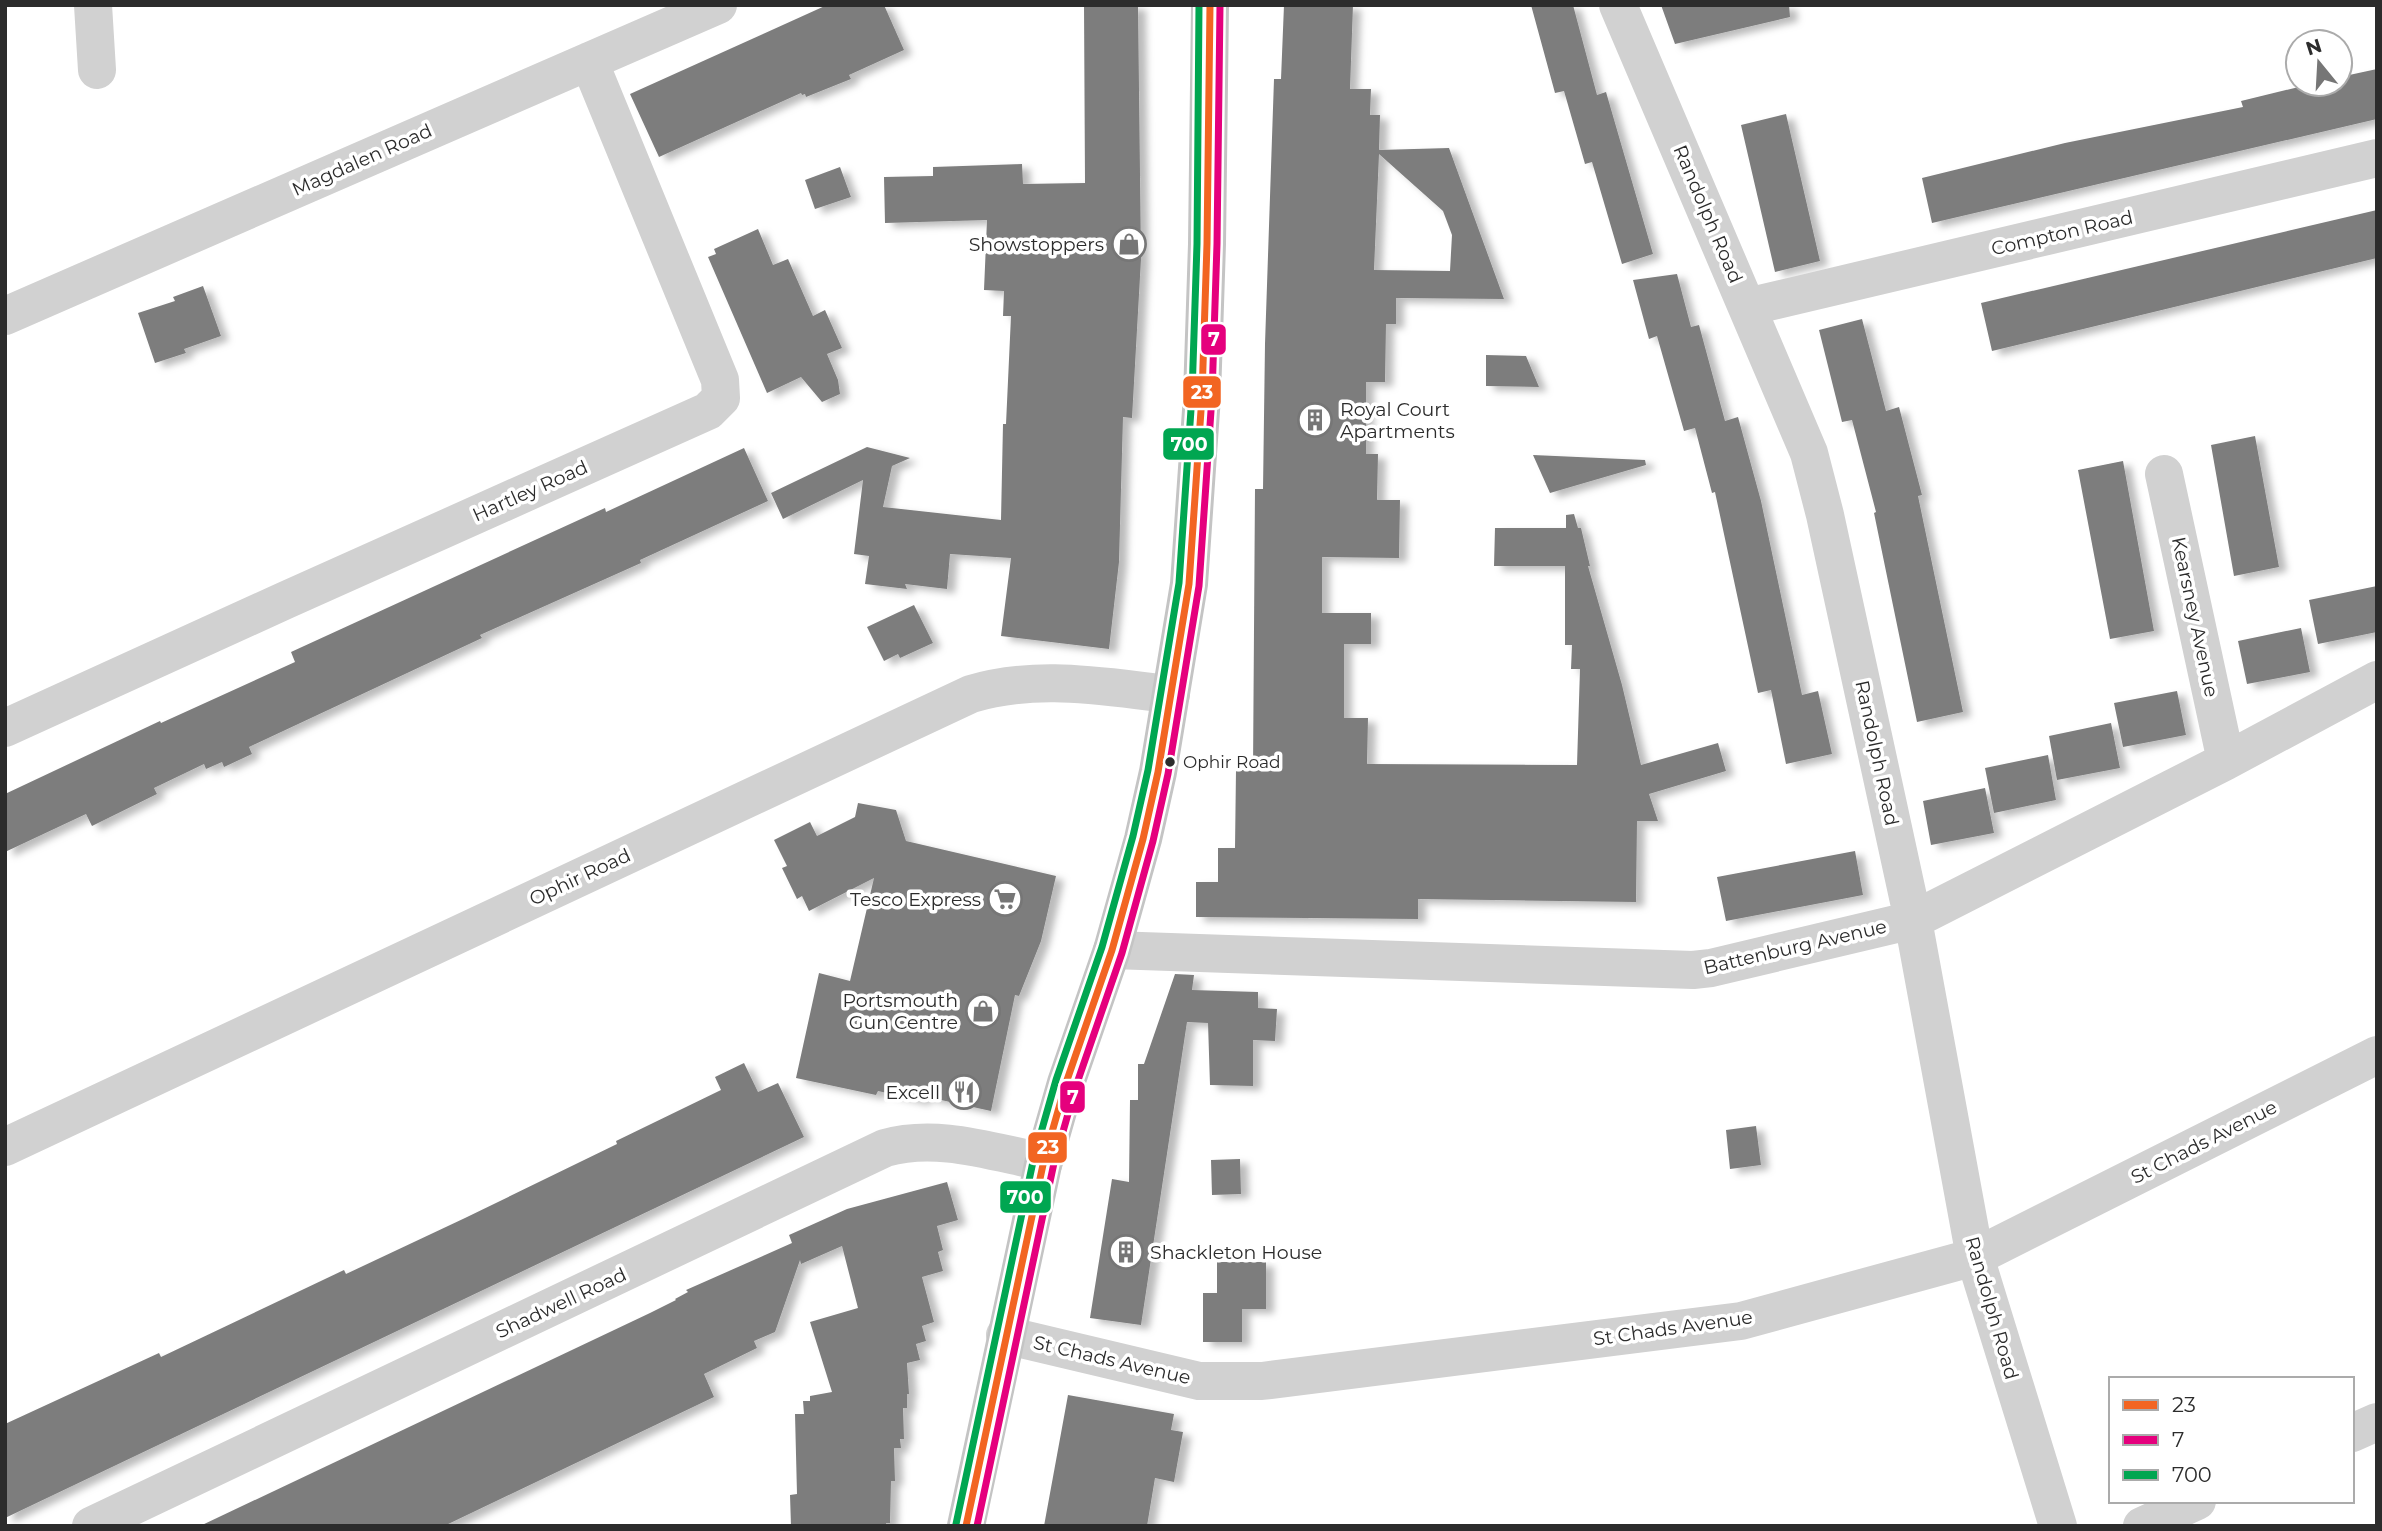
<svg xmlns="http://www.w3.org/2000/svg" width="2382" height="1531" font-family="Montserrat,sans-serif">
  <style>
    .building { fill: #7d7d7d; fill-rule: evenodd; filter: url(#shadow) }
    .lines { fill: none; stroke-linecap: round; stroke-linejoin: round }
    .minor { stroke: #d1d1d1; stroke-width: 38 }
    .major { stroke: #c4c4c4; stroke-width: 38 }
    .bus-1-casing { stroke: #fff; stroke-width: 12 }
    .bus-2-casing { stroke: #fff; stroke-width: 12 }
    .bus-3-casing { stroke: #fff; stroke-width: 12 }
    .bus-1 { stroke: #f26522; stroke-width: 7 }
    .bus-2 { stroke: #e5007d; stroke-width: 7 }
    .bus-3 { stroke: #00a651; stroke-width: 7 }
    .bus-dot { fill: #2c2c2c; stroke: #fff; stroke-width: 2.5 }
    .labels { text-anchor: middle; dominant-baseline: central; stroke-width: 7; stroke-linejoin: round; paint-order: stroke }
    .bus-label { font-size: 17px; fill: #2c2c2c; stroke: #fff; text-anchor: start }
    .street-label { font-size: 19px; fill: #2c2c2c; stroke: #fff }
    .poi-label { font-size: 19px; fill: #2c2c2c; stroke: #fff; text-anchor: end }
    .line-badge { stroke: #fff; stroke-width: 2.5 }
    .badge-label { font-size: 19px; text-anchor: middle; font-weight: bold; fill: #fff }
  </style>
  <defs>
    <filter id="shadow"><feDropShadow dx="8" dy="4.5" stdDeviation="3.5" flood-color="#0004"/></filter>
  </defs>
  <rect width="100%" height="100%" fill="#fff"/>
  <path class="building" d="M 827,5 L 884,5 L 904,50 L 849,75 L 851,79 L 806,97 L 805,94 L 802,95 L 801,93 L 659,157 L 630,94 Z
    M 1084,5 L 1138,5 L 1141,259 L 1132,418 L 1123,417 L 1119,562 L 1109,649 L 1001,636 L 1011,558 L 950,554 L 947,589 L 905,584 L 907,589 L 865,584 L 869,556 L 854,554 L 863,480 L 783,519 L 771,493 L 867,447 L 910,458 L 892,466 L 883,507 L 1001,520 L 1003,424 L 1006,424 L 1011,316 L 1003,316 L 1004,291 L 984,290 L 987,220 L 885,223 L 884,177 L 933,176 L 933,167 L 1022,164 L 1023,184 L 1085,183 Z
    M 1284,5 L 1353,5 L 1350,89 L 1371,89 L 1370,115 L 1380,115 L 1379,150 L 1449,148 L 1504,299 L 1396,298 L 1396,324 L 1386,324 L 1385,382 L 1366,382 L 1366,454 L 1378,454 L 1377,500 L 1400,500 L 1399,558 L 1322,557 L 1322,613 L 1371,613 L 1371,644 L 1344,644 L 1344,718 L 1368,718 L 1367,764 L 1577,765 L 1580,669 L 1571,669 L 1572,645 L 1565,645 L 1565,566 L 1494,566 L 1495,528 L 1566,528 L 1566,515 L 1574,514 L 1578,528 L 1581,528 L 1590,566 L 1588,566 L 1622,685 L 1641,765 L 1718,743 L 1726,771 L 1649,794 L 1658,821 L 1637,821 L 1636,902 L 1418,899 L 1418,919 L 1196,917 L 1196,882 L 1218,882 L 1218,848 L 1235,848 L 1236,770 L 1253,770 L 1255,489 L 1263,489 L 1265,344 L 1274,79 L 1281,79 ZM 1379,154 L 1443,211 L 1452,235 L 1450,271 L 1374,270 Z
    M 1531,5 L 1573,5 L 1597,95 L 1606,92 L 1653,254 L 1622,264 L 1592,162 L 1585,164 L 1564,91 L 1555,93 Z
    M 1661,5 L 1789,5 L 1790,17 L 1675,44 Z
    M 2377,69 L 2377,119 L 1932,223 L 1922,178 L 2065,143 L 2243,107 L 2241,101 L 2311,84 L 2340,84 L 2340,77 Z
    M 1786,114 L 1820,261 L 1775,272 L 1741,125 Z
    M 840,167 L 851,197 L 815,209 L 805,180 Z
    M 2377,210 L 2377,258 L 1992,351 L 1981,303 Z
    M 758,229 L 773,265 L 788,259 L 813,316 L 825,310 L 842,348 L 827,354 L 838,380 L 840,394 L 822,402 L 801,377 L 767,393 L 708,257 L 716,254 L 714,249 Z
    M 1677,274 L 1691,327 L 1699,325 L 1725,421 L 1738,417 L 1761,501 L 1802,695 L 1818,691 L 1832,754 L 1786,764 L 1771,690 L 1758,693 L 1715,492 L 1712,493 L 1695,428 L 1684,431 L 1657,336 L 1649,339 L 1633,280 Z
    M 203,286 L 221,336 L 184,349 L 186,353 L 155,363 L 138,313 L 175,301 L 173,297 Z
    M 1862,319 L 1886,411 L 1899,407 L 1922,495 L 1918,496 L 1963,712 L 1917,722 L 1874,513 L 1876,512 L 1852,420 L 1842,422 L 1819,330 Z
    M 1486,355 L 1526,356 L 1539,387 L 1486,386 Z
    M 2255,436 L 2279,567 L 2234,576 L 2211,445 Z
    M 744,448 L 768,501 L 640,560 L 641,563 L 480,635 L 482,638 L 249,747 L 252,754 L 224,767 L 222,762 L 206,769 L 204,764 L 154,788 L 157,794 L 92,826 L 86,814 L 5,852 L 5,794 L 160,721 L 161,723 L 295,662 L 291,652 L 570,524 L 605,508 L 606,512 Z
    M 1533,455 L 1645,460 L 1646,465 L 1550,493 Z
    M 2123,461 L 2154,631 L 2110,639 L 2078,470 Z
    M 2377,586 L 2377,632 L 2318,644 L 2309,600 Z
    M 914,605 L 933,643 L 900,658 L 898,654 L 884,661 L 867,627 Z
    M 2301,628 L 2310,672 L 2247,684 L 2238,641 Z
    M 2177,691 L 2186,735 L 2123,747 L 2114,703 Z
    M 2111,723 L 2120,768 L 2057,780 L 2049,736 Z
    M 2048,755 L 2056,800 L 1994,813 L 1985,768 Z
    M 1985,788 L 1994,833 L 1931,845 L 1923,801 Z
    M 858,803 L 896,810 L 906,841 L 1056,876 L 1041,941 L 1019,996 L 1015,995 L 991,1111 L 923,1096 L 922,1101 L 878,1091 L 876,1095 L 796,1078 L 819,973 L 850,981 L 874,878 L 809,911 L 802,896 L 797,899 L 782,868 L 787,866 L 774,840 L 810,822 L 817,836 L 855,817 Z
    M 1855,851 L 1863,895 L 1726,921 L 1717,877 Z
    M 1175,974 L 1194,975 L 1192,990 L 1258,992 L 1258,1008 L 1277,1009 L 1275,1041 L 1253,1040 L 1253,1086 L 1210,1085 L 1208,1023 L 1187,1022 L 1141,1325 L 1090,1318 L 1112,1179 L 1129,1182 L 1130,1100 L 1138,1100 L 1138,1064 L 1144,1064 Z
    M 744,1063 L 758,1092 L 778,1083 L 804,1137 L 5,1518 L 5,1424 L 159,1353 L 161,1357 L 344,1270 L 346,1274 L 465,1218 L 617,1144 L 616,1141 L 721,1090 L 715,1077 Z
    M 1756,1126 L 1761,1165 L 1730,1169 L 1726,1130 Z
    M 1240,1159 L 1241,1194 L 1212,1195 L 1211,1160 Z
    M 947,1182 L 958,1220 L 937,1226 L 943,1250 L 938,1252 L 943,1271 L 922,1277 L 934,1322 L 922,1326 L 926,1341 L 916,1344 L 920,1360 L 907,1363 L 909,1394 L 907,1394 L 907,1408 L 903,1408 L 904,1439 L 900,1439 L 901,1448 L 894,1448 L 895,1481 L 891,1481 L 890,1523 L 886,1523 L 886,1526 L 791,1526 L 790,1495 L 797,1494 L 795,1414 L 804,1414 L 803,1401 L 810,1401 L 810,1396 L 832,1392 L 810,1322 L 858,1308 L 842,1246 L 801,1264 L 800,1260 L 775,1332 L 754,1341 L 757,1348 L 704,1374 L 714,1397 L 444,1526 L 200,1526 L 650,1313 L 676,1300 L 675,1299 L 688,1292 L 686,1290 L 792,1243 L 789,1235 L 847,1209 Z
    M 1217,1262 L 1266,1262 L 1266,1309 L 1242,1309 L 1242,1342 L 1203,1342 L 1203,1293 L 1217,1293 Z
    M 1068,1395 L 1174,1414 L 1171,1430 L 1183,1432 L 1174,1482 L 1155,1478 L 1147,1526 L 1044,1526 Z"/>
  <g class="lines">
    <path class="minor" d="M 93,5 L 97,70
      M 1618,5 L 1809,453 L 1825,515 L 1913,920 L 1975,1257 L 2058,1526
      M 1747,307 L 2377,158
      M 5,316 L 718,5
      M 2164,474 L 2226,761
      M 5,728 L 286,600 L 708,411 L 721,398 L 720,380 L 589,61
      M 1112,950 L 1693,970 L 1711,968 L 1913,920 L 2226,761 L 2377,680
      M 5,1147 L 971,694 C 1039,674 1103,687 1171,694
      M 1005,1335 L 1199,1381 L 1262,1381 L 1741,1321 L 1975,1257 L 2377,1055
      M 2352,1433 L 2377,1422
      M 91,1526 L 885,1148 C 937,1133 992,1152 1044,1162
      M 2142,1526 L 2197,1501"/>
    <path class="major" d="M 966,1526 L 1044,1160 L 1066,1083 L 1112,950 L 1143,839 L 1158,772 L 1189,584 L 1202,396 L 1207,244 L 1210,5"/>
    <g class="bus-1-casing">
      <path id="bus-1" d="M 966,1526 L 1044,1160 L 1066,1083 L 1112,950 L 1143,839 L 1158,772 L 1189,584 L 1202,396 L 1207,244 L 1210,5"/>
    </g>
    <g class="bus-2-casing">
      <path id="bus-2" d="M 977,1526 L 1054,1163 L 1076,1086 L 1122,953 L 1153,841 L 1168,774 L 1199,586 L 1212,396 L 1217,244 L 1220,5"/>
    </g>
    <g class="bus-3-casing">
      <path id="bus-3" d="M 956,1524 L 1034,1157 L 1056,1080 L 1102,947 L 1133,836 L 1148,770 L 1179,583 L 1192,395 L 1197,244 L 1199,5"/>
    </g>
    <use href="#bus-1" class="bus-1"/>
    <use href="#bus-2" class="bus-2"/>
    <use href="#bus-3" class="bus-3"/>
  </g>
  <defs>
    <g id="shop-ring" transform="scale(1.75)"><circle r="9.5" fill="#fff" stroke="#767676" stroke-width="1.5"/><path d="M-5-2.5h2.3a2.7 3.5 0 0 1 5.4 0H5L5.5 6h-11ZM-1.5-2.5h3a1.5 2.3 0 0 0-3 0Z" fill="#767676"/></g>
    <g id="building-ring" transform="scale(1.75)"><circle r="9.5" fill="#fff" stroke="#767676" stroke-width="1.5"/><path d="M-4-6H4V6H1V3H-1V6H-4ZM-2.5-4.3h1.7v1.8h-1.7ZM.8-4.3h1.7v1.8H.8ZM-2.5-1h1.7V.8h-1.7ZM.8-1h1.7V.8H.8Z" fill="#767676"/></g>
    <g id="supermarket-ring" transform="scale(1.75)"><circle r="9.5" fill="#fff" stroke="#767676" stroke-width="1.5"/><path d="M-6-5.5h2.5l.6 2H6L4.5 2H-2.5L-4.4-4H-6ZM-1.5 3.2a1.3 1.3 0 1 0 .1 0ZM3 3.2a1.3 1.3 0 1 0 .1 0Z" fill="#767676"/></g>
    <g id="restaurant-ring" transform="scale(1.75)"><circle r="9.5" fill="#fff" stroke="#767676" stroke-width="1.5"/><path d="M-5-6h1v4h1v-4h1v4h1v-4h1v5L-1.5 .5V6h-2V.5L-5-1ZM5-6V6H3V1.5H1.5Q1.5-4 5-6Z" fill="#767676"/></g>
  </defs>
  <g fill-rule="evenodd">
    <use href="#shop-ring" x="1129" y="244"/>
    <use href="#building-ring" x="1315" y="420"/>
    <use href="#supermarket-ring" x="1005" y="899"/>
    <use href="#shop-ring" x="983" y="1011"/>
    <use href="#restaurant-ring" x="964" y="1092"/>
    <use href="#building-ring" x="1126" y="1252"/>
  </g>
  <circle class="bus-dot" cx="1170" cy="762" r="6"/>
  <g class="labels">
    <g class="bus-label">
      <text x="1183" y="762">Ophir Road</text>
    </g>
    <g class="street-label">
      <text transform="translate(362 160) rotate(-24)">Magdalen Road</text>
      <text transform="translate(1708 214) rotate(67)">Randolph Road</text>
      <text transform="translate(2062 233) rotate(-13)">Compton Road</text>
      <text transform="translate(530 491) rotate(-24)">Hartley Road</text>
      <text transform="translate(2195 617) rotate(78)">Kearsney Avenue</text>
      <text transform="translate(1877 753) rotate(78)">Randolph Road</text>
      <text transform="translate(580 877) rotate(-25)">Ophir Road</text>
      <text transform="translate(1795 947) rotate(-13)">Battenburg Avenue</text>
      <text transform="translate(2204 1142) rotate(-27)">St Chads Avenue</text>
      <text transform="translate(561 1303) rotate(-25)">Shadwell Road</text>
      <text transform="translate(1992 1308) rotate(74)">Randolph Road</text>
      <text transform="translate(1673 1328) rotate(-8)">St Chads Avenue</text>
      <text transform="translate(1112 1360) rotate(13)">St Chads Avenue</text>
    </g>
    <g class="poi-label">
      <text x="1104" y="244">Showstoppers</text>
      <text x="1340" y="409" text-anchor="start">Royal Court<tspan x="1340" dy="22">Apartments</tspan></text>
      <text x="981" y="899">Tesco Express</text>
      <text x="958" y="1000">Portsmouth<tspan x="958" dy="22">Gun Centre</tspan></text>
      <text x="940" y="1092">Excell</text>
      <text x="1150" y="1252" text-anchor="start">Shackleton House</text>
    </g>
  </g>
  <g class="line-badge">
    <rect x="1200" y="323" width="27" height="33" rx="7" fill="#e5007d"/>
    <rect x="1182" y="375" width="40" height="34" rx="7" fill="#f26522"/>
    <rect x="1162" y="427" width="53" height="34" rx="7" fill="#00a651"/>
    <rect x="1059" y="1080" width="27" height="34" rx="7" fill="#e5007d"/>
    <rect x="1027" y="1131" width="41" height="33" rx="7" fill="#f26522"/>
    <rect x="999" y="1180" width="53" height="34" rx="7" fill="#00a651"/>
  </g>
  <g class="badge-label">
    <text x="1214" y="346">7</text>
    <text x="1202" y="399">23</text>
    <text x="1189" y="451">700</text>
    <text x="1073" y="1104">7</text>
    <text x="1048" y="1154">23</text>
    <text x="1025" y="1204">700</text>
  </g>
  <rect width="2382" height="1531" fill="none" stroke="#2c2c2c" stroke-width="14"/>
  <rect x="2109" y="1377" width="245" height="126" fill="#ffffff" stroke="#ababab" stroke-width="2"/>
  <rect x="2123" y="1400" width="35" height="10" fill="#f26522" stroke="#ababab" stroke-width="2"/>
  <text x="2172" y="1412" font-size="21" fill="#2c2c2c">23</text>
  <rect x="2123" y="1435" width="35" height="10" fill="#e5007d" stroke="#ababab" stroke-width="2"/>
  <text x="2172" y="1447" font-size="21" fill="#2c2c2c">7</text>
  <rect x="2123" y="1470" width="35" height="10" fill="#00a651" stroke="#ababab" stroke-width="2"/>
  <text x="2172" y="1482" font-size="21" fill="#2c2c2c">700</text>
  <g transform="translate(2319 63) rotate(342)"><circle r="33" fill="#ffffff" stroke="#ababab" stroke-width="2"/>
  <path d="M0-5L12 26L0 18L-12 26Z" fill="#767676"/>
  <text y="-10" font-size="19" font-weight="bold" text-anchor="middle" fill="#2c2c2c">N</text>
  </g>
</svg>
